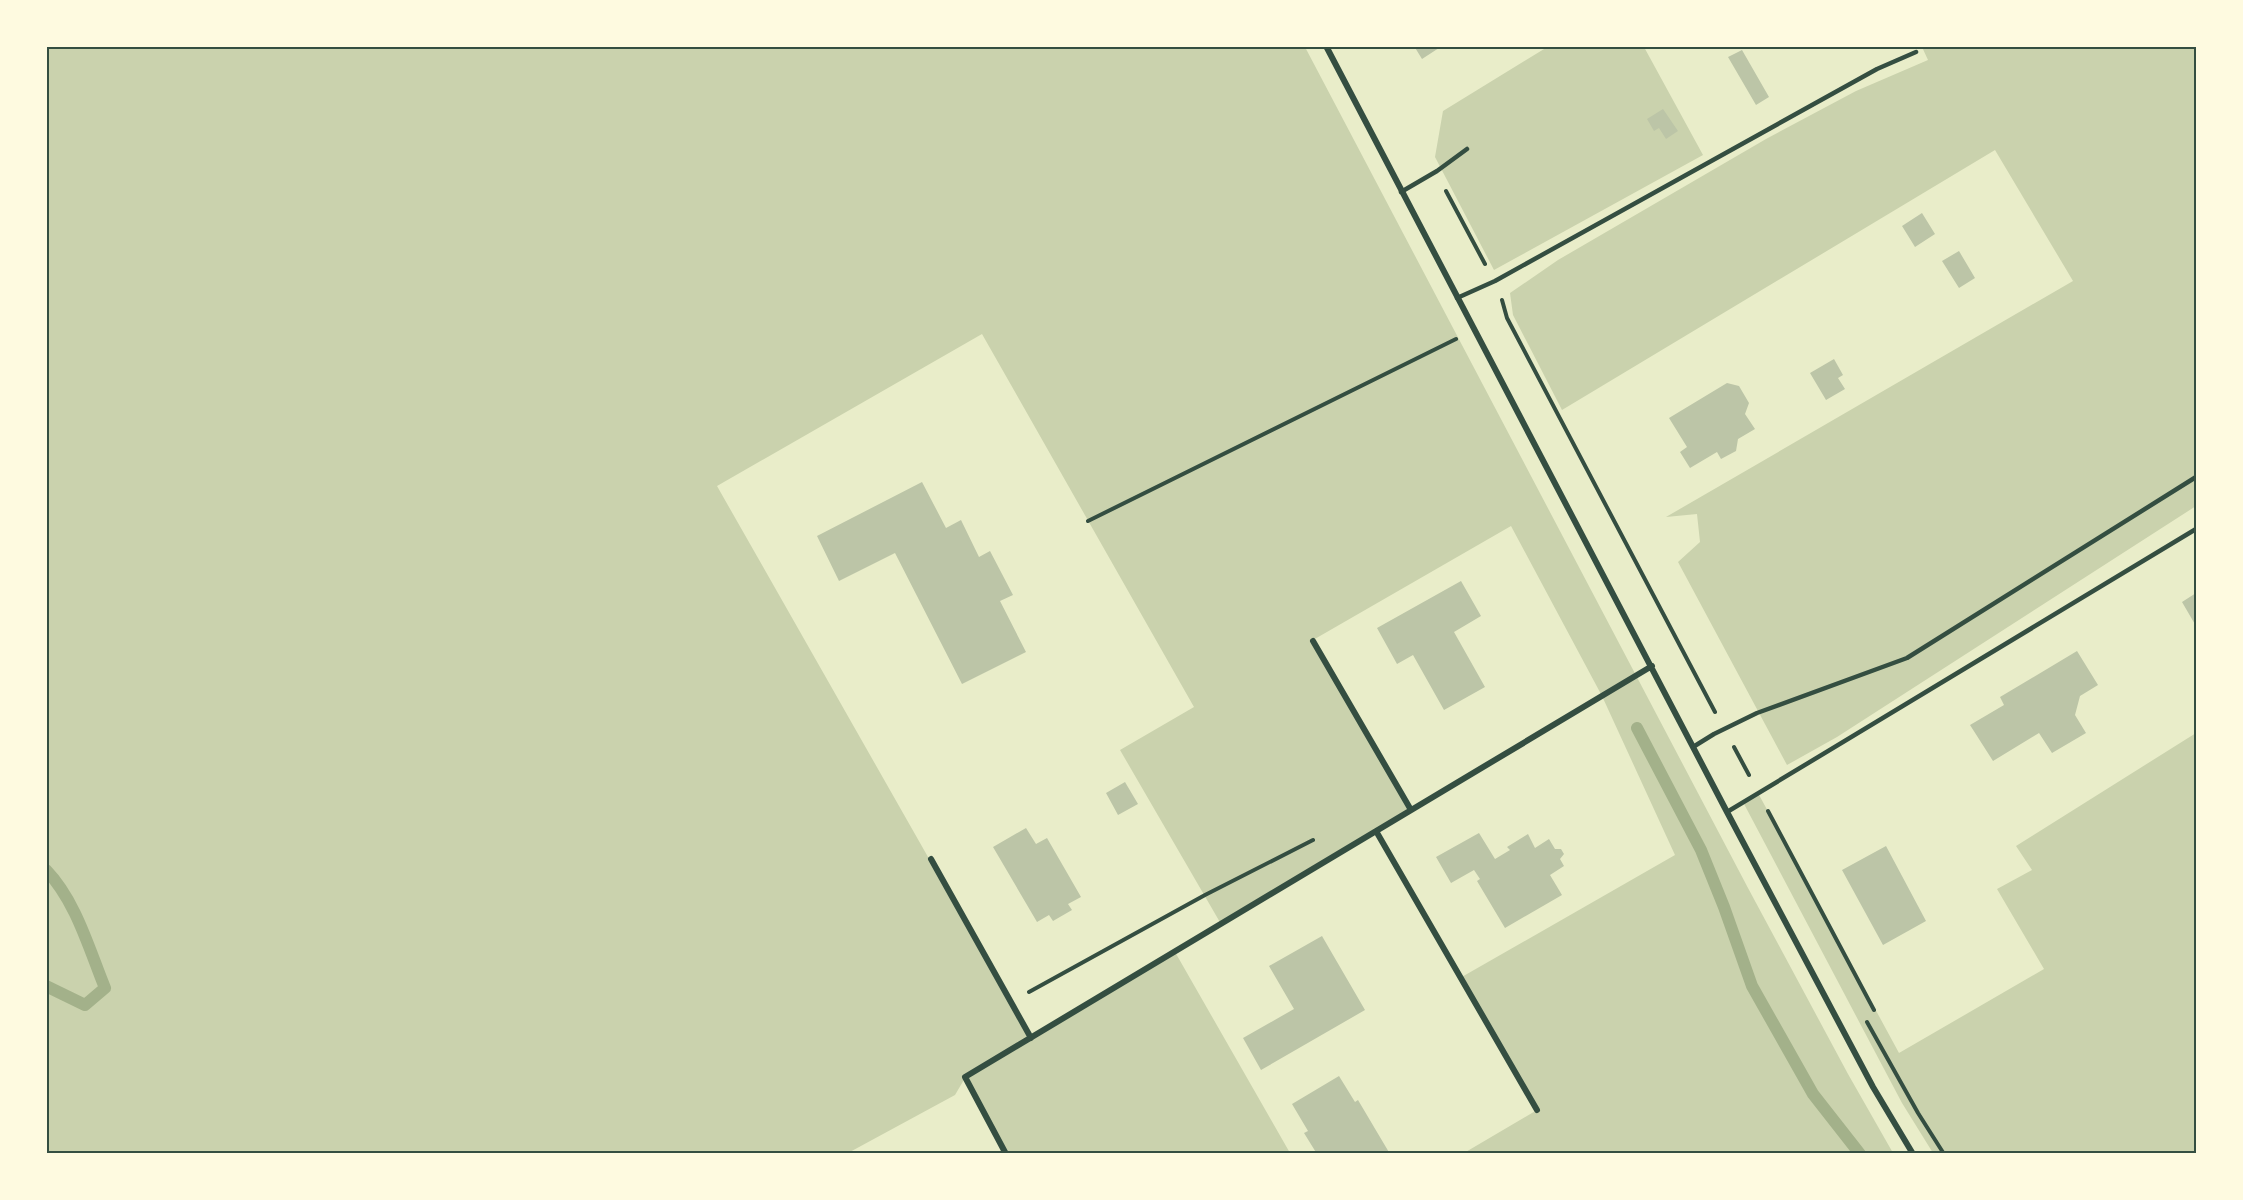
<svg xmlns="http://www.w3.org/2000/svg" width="2243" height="1200" font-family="'DM Sans',sans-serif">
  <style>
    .green { fill: #cad2ad }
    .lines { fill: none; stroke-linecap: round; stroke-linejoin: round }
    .stream { stroke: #a3b18a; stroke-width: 12 }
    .building { fill: #bcc5a7 }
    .path { stroke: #344e41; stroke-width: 4 }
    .service { stroke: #344e41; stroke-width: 4.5 }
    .minor { stroke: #344e41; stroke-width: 6 }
    .neatline { fill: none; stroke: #344e41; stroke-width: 2 }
  </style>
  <rect width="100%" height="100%" fill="#e9edc9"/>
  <path class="green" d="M 1549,46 L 1644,47 L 1703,155 L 1494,270 L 1435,157 L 1443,111 Z
    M 46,47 L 1305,47 L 1748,888 L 1848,1074 L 1893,1153 L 1464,1153 L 1537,1110 L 1460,978 L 1675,855 L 1602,696 L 1511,526 L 1313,640 L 1411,810 L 1221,924 L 1120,750 L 1194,707 L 982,334 L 717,486 L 1031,1038 L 1175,952 L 1290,1153 L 1006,1153 L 965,1078 L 955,1095 L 848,1153 L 47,1153 Z
    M 1922,47 L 2196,47 L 2196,506 L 1837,737 L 1787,765 L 1678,562 L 1700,542 L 1697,514 L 1666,517 L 2073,281 L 1995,150 L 1562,410 L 1513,315 L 1510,293 L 1558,260 L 1766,139 L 1856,91 L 1928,60 Z
    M 2196,733 L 2196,1153 L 1933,1153 L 1902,1103 L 1743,802 L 1758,793 L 1899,1053 L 2044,969 L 1997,889 L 2032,870 L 2016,846 Z"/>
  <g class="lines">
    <path class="stream" d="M 1637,728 L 1701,850 L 1724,907 L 1752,986 L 1813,1094 L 1860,1154
      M 46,870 C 76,901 89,949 105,988 L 85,1005 L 46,986"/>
  </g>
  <path class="building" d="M 1414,46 L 1442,46 L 1422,59 Z
    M 1742,50 L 1769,97 L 1756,105 L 1728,57 Z
    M 1663,109 L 1678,131 L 1666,139 L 1659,128 L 1654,131 L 1647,119 Z
    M 1922,213 L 1935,234 L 1915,247 L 1902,226 Z
    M 1959,251 L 1975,278 L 1959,288 L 1942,261 Z
    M 1834,359 L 1843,375 L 1838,378 L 1845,389 L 1826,400 L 1810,373 Z
    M 1727,383 L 1739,386 L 1749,403 L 1745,414 L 1755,429 L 1738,439 L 1736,451 L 1721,459 L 1717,452 L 1690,468 L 1680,452 L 1687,447 L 1669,418 Z
    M 922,482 L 946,528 L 961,520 L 979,557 L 990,551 L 1013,595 L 1000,601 L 1026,652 L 962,684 L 895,553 L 839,581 L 817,536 Z
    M 1461,581 L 1481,616 L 1454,632 L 1485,687 L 1444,710 L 1413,655 L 1397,664 L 1377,628 Z
    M 2196,593 L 2196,626 L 2182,602 Z
    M 2077,651 L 2098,685 L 2080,696 L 2075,715 L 2086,733 L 2052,753 L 2039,733 L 1993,761 L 1970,725 L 2004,705 L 2000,697 Z
    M 1125,782 L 1138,804 L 1118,815 L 1106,793 Z
    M 1026,828 L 1036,844 L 1047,838 L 1081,897 L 1068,904 L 1072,910 L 1053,921 L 1049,915 L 1037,922 L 993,847 Z
    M 1479,833 L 1495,859 L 1510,850 L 1507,847 L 1528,834 L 1535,848 L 1549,839 L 1555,849 L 1561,849 L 1564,854 L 1560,859 L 1564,866 L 1550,875 L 1562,895 L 1505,928 L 1477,881 L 1480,879 L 1474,870 L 1451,883 L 1436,857 Z
    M 1886,846 L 1926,921 L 1883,945 L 1842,870 Z
    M 1322,936 L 1365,1010 L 1261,1070 L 1243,1038 L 1294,1009 L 1269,966 Z
    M 1339,1076 L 1355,1102 L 1358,1100 L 1390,1154 L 1317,1154 L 1304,1133 L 1308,1131 L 1292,1104 Z"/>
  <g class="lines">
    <path class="path" d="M 1446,191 L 1485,264
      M 1502,300 L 1507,318 L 1715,712
      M 1088,521 L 1456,339
      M 1734,747 L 1749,775
      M 1768,811 L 1874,1010
      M 1029,992 L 1205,895 L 1313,840
      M 1867,1022 L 1918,1113 L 1944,1154"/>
    <path class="service" d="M 1401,192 L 1437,171 L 1467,149
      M 1457,298 L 1495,281 L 1877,69 L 1916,52
      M 1693,747 L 1714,734 L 1757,713 L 1907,658 L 2196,477
      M 1727,812 L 2196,529"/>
    <path class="minor" d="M 1326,46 L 1727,812 L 1873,1087 L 1913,1154
      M 1313,641 L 1411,810
      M 1376,831 L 1537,1110
      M 931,859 L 1031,1038
      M 1006,1154 L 965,1077 L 1652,666"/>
  </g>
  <rect width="2243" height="1200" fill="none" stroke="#fefae0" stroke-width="96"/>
  <rect x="48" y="48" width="2147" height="1104" class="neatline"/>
</svg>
